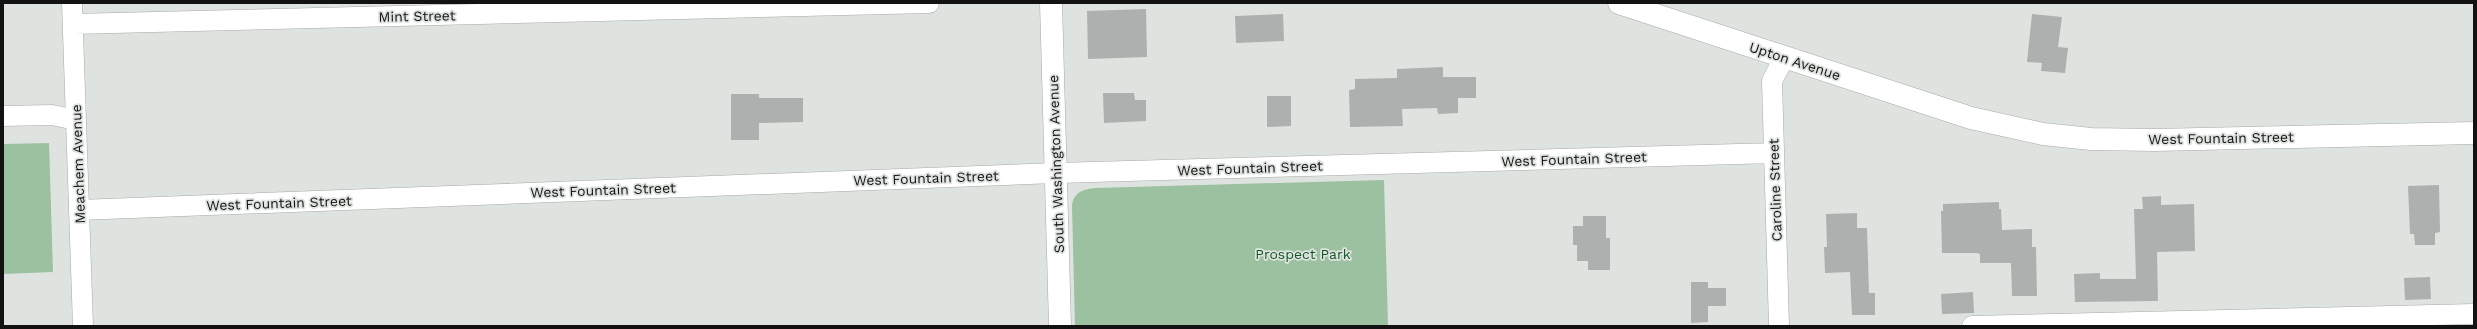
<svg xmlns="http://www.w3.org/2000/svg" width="2477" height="329" font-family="'Work Sans',sans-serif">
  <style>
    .green { fill: #9bc1a0 }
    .building { fill: #adb0ae }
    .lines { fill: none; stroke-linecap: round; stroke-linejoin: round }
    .minor-casing { stroke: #a6a9a7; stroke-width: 21 }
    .tertiary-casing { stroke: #a6a9a7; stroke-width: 23 }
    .minor { stroke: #fff; stroke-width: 20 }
    .tertiary { stroke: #fff; stroke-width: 22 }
    .labels { text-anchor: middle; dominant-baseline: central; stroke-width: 3.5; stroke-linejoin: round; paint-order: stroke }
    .street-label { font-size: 14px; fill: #111211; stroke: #dfe3e0 }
    .park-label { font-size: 14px; fill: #115826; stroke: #dfe3e0 }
  </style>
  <rect width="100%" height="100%" fill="#dfe3e0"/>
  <path class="green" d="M 49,143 L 53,272 L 3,274 L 3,144 Z
    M 1384,180 L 1388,326 L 1075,326 L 1072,206 C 1073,193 1083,189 1095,188 Z"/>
  <path class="building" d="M 1146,9 L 1147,57 L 1088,59 L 1087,11 Z
    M 1283,14 L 1284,41 L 1236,43 L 1235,16 Z
    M 2032,14 L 2062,17 L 2058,47 L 2068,48 L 2065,73 L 2041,71 L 2042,63 L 2027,62 Z
    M 1443,67 L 1443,77 L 1476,77 L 1476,98 L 1458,98 L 1458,113 L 1438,114 L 1437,108 L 1402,109 L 1403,126 L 1350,127 L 1349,90 L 1355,89 L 1355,79 L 1397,78 L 1397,69 Z
    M 1103,93 L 1134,93 L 1135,100 L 1146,100 L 1146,121 L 1104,123 Z
    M 731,94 L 759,94 L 759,98 L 803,98 L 803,122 L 759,123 L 759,140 L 731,140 Z
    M 1267,96 L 1291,96 L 1291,126 L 1267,127 Z
    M 2439,185 L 2440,232 L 2435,233 L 2435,245 L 2415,245 L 2414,234 L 2410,234 L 2408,186 Z
    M 2161,196 L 2161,205 L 2194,204 L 2195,251 L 2157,252 L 2158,301 L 2075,302 L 2074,274 L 2100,273 L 2100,279 L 2136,279 L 2134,209 L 2143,209 L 2142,197 Z
    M 1999,202 L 1999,209 L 2001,209 L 2002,230 L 2032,229 L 2032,247 L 2036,247 L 2037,296 L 2012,296 L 2011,263 L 1980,263 L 1980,254 L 1977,253 L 1942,253 L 1941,211 L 1943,211 L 1943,204 Z
    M 1857,213 L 1857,228 L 1867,228 L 1869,293 L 1875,293 L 1875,315 L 1852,315 L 1850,272 L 1825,273 L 1824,247 L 1827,247 L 1826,214 Z
    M 1583,216 L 1606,216 L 1606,238 L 1610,238 L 1610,270 L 1588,270 L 1588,261 L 1577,261 L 1577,245 L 1573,245 L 1573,226 L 1583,226 Z
    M 2430,277 L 2431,299 L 2405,300 L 2404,278 Z
    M 1691,282 L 1708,282 L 1708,288 L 1726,288 L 1726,306 L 1708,306 L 1708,322 L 1691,323 Z
    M 1973,292 L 1974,313 L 1942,314 L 1941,294 Z"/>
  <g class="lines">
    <g class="minor-casing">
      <path id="minor" d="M 72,3 L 83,326
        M 73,24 L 929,3
        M 3,116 L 52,115 L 76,120
        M 79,210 L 1056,173 L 1774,153
        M 1779,326 L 1772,81 L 1784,58
        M 1972,326 L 2474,314"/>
    </g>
    <g class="tertiary-casing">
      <path id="tertiary" d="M 1051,3 L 1060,326
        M 1619,3 L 1971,118 L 2043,134 L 2091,139 L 2155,140 L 2474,133"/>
    </g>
    <use href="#minor" class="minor"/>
    <use href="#tertiary" class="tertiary"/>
  </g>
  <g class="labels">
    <g class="street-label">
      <text transform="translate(417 16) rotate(-1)">Mint Street</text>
      <text transform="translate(1795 61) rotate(18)">Upton Avenue</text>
      <text transform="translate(2221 138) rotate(-1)">West Fountain Street</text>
      <text transform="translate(1574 159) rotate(-2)">West Fountain Street</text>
      <text transform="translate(78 164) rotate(-92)">Meachem Avenue</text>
      <text transform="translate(1056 164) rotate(-92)">South Washington Avenue</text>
      <text transform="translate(1250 168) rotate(-2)">West Fountain Street</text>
      <text transform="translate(926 178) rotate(-2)">West Fountain Street</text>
      <text transform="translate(603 190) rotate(-2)">West Fountain Street</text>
      <text transform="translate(1775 190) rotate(-92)">Caroline Street</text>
      <text transform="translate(279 203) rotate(-2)">West Fountain Street</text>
    </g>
    <g class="park-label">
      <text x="1303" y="254">Prospect Park</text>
    </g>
  </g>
  <rect width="2477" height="329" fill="none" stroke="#111211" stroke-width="8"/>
</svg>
